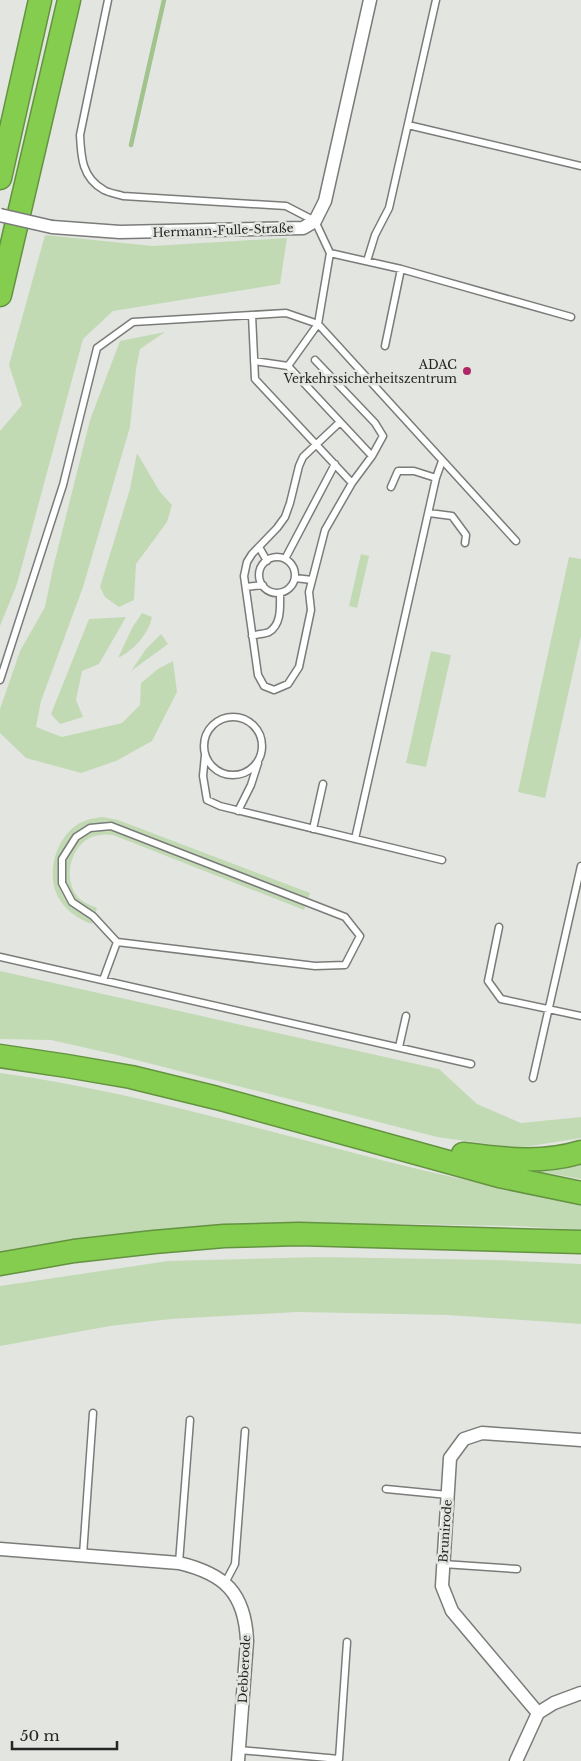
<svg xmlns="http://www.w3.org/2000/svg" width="581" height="1761" font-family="'Libre Baskerville',serif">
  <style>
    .green { fill: #c2dab4 }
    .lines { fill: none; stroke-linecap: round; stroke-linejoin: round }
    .stream { stroke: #a2c28e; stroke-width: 4.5 }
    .lane-casing { stroke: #7a7c79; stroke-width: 9 }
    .street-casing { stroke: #7a7c79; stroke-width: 15 }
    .highway-casing { stroke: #639340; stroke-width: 25 }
    .lane { stroke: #fff; stroke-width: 6 }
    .street { stroke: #fff; stroke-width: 12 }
    .highway { stroke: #85cd4e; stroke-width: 22 }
    .street-bridge-casing { stroke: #7a7c79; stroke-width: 15; stroke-linecap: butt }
    .street-bridge { stroke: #fff; stroke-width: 12 }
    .poi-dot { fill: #b12766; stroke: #e3e5e1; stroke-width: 2 }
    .labels { text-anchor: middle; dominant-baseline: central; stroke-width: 5; stroke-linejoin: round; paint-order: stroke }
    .street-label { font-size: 12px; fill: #252625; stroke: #e3e5e1 }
    .poi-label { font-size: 12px; fill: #252625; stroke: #e3e5e1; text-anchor: end }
  </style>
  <rect width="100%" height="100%" fill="#e3e5e1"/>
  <path class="green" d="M 45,235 L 153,246 L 287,238 L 280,284 L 113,311 L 83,339 L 17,584 L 0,626 L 0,431 L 22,405 L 9,365 Z
    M 165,332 L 140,349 L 136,369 L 130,427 L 83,587 L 41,701 L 36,727 L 62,737 L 122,723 L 140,705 L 141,683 L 158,669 L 173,661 L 177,692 L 152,741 L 116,761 L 81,773 L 26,758 L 0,733 L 0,709 L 20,651 L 45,607 L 53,568 L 90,420 L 120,341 Z
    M 137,453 L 160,492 L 172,505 L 167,522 L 136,564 L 134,600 L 119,607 L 105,597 L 100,587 L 130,489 Z
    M 361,554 L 369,556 L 357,608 L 349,606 Z
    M 569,557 L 581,559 L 581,636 L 545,798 L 518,792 Z
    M 142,613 L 152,617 C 148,635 134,650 118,658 L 132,628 Z
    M 126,617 L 99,664 L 82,671 L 76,700 L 83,717 L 60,724 L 51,714 L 89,619 Z
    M 161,634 L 168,644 L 131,671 L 146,649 Z
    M 431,651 L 451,655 L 426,767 L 406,763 Z
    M 103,817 L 118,820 L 310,893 L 304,910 L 113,835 C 109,835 105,834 101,835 C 73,837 61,875 77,896 C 82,902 90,905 97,908 L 92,924 C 77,919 64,909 57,895 C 45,869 59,829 87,820 C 92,818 98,818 103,817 Z
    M 0,971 L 439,1069 L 477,1104 L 521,1123 L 581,1117 L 581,1138 L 518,1148 L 437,1137 L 113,1054 L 51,1040 L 0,1039 Z
    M 0,1073 C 131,1091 257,1129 385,1161 C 449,1177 515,1191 581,1204 L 581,1230 L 515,1226 L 403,1224 L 237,1227 L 0,1255 Z
    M 581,1160 L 581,1179 L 519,1168 Z
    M 319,1257 L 497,1260 L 581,1264 L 581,1324 L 448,1315 L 297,1312 L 171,1319 L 110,1326 L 0,1346 L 0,1286 L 168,1261 Z"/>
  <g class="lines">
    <path class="stream" d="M 131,145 L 164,0"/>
    <g class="lane-casing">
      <path id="lane" d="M 108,0 L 80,135 C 81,157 82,178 104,190 C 109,193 117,194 123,196 L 286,206 L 315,221 L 330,253 L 401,269 L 571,317
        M 408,125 L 581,166
        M 367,261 L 375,235 L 389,208 L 436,0
        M 252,315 L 255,379 L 352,483
        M 385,346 L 401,269
        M 315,360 L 375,423 L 383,436 L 372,456 L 352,483 L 325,530 L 309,592 L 311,610 L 299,667 L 288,684 L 274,690 L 264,686 L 258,675 L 244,576 L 247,562 L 252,554 L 277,528 L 285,517 L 290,503 L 299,466 L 303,457 L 340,422
        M 254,361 L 288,366 L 372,456
        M 288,366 L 318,324 L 516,541
        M 436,478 L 442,461
        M 429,513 L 452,516 L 466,535 L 465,543
        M 259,547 L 267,561
        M259 575a18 18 0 1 1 36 0a18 18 0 1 1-36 0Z
        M 285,559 L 335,464
        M 295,578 L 312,580
        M 246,587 L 263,585
        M 252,636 C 257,634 265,634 269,632 C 282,624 280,606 280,593
        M 0,680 L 63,485 L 97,348 L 133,322 L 286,313 L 318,324 L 330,253
        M204 746a29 29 0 1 1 58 0a29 29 0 1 1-58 0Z
        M 205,755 L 203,776 L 207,800 L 220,806 L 442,860
        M 238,811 L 251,785 L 258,763
        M 111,826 L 345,917 L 360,936 L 345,965 L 315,966 L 117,942 L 93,916 L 72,902 L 62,883 L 62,859 L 76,837 L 90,828 Z
        M 313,829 L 323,784
        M 355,839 L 436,478 L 414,471 L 398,471 L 391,487
        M 499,927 L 488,981 L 501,999 L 581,1016
        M 0,957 L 471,1064
        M 103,980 L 117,942
        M 399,1047 L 406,1016
        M 533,1078 L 581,866
        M 386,1489 L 448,1495
        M 83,1555 L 93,1413
        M 179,1563 L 190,1420
        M 443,1564 L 517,1569
        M 225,1583 L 235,1564 L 245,1431
        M 239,1750 L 339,1759 L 347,1642"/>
    </g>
    <g class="street-casing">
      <path id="street" d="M 52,227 L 120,232 L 303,228 L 315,221 L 325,201 L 370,0
        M 0,1549 L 179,1563 C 225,1574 245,1593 247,1641 L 238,1761
        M 538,1713 L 452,1611 L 442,1586 L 450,1458 L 464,1439 L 482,1433 L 581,1440
        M 516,1761 L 538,1713 L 554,1703 L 581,1693"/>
    </g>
    <g class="highway-casing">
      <path id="highway" d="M 0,178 L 40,0
        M 0,295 L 69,0
        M 0,1056 L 67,1066 L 131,1077 L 217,1098 L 499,1176 L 581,1193
        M 463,1154 C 502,1159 543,1164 581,1152
        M 0,1264 L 74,1251 L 154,1242 L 224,1236 L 299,1234 L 581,1242"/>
    </g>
    <use href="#lane" class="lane"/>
    <use href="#street" class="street"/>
    <use href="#highway" class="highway"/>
    <g class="street-bridge-casing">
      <path id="street-bridge" d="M 0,215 L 52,227"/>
    </g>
    <use href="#street-bridge" class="street-bridge"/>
  </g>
  <circle class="poi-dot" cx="467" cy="371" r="5"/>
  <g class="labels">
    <g class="street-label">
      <text transform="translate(223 230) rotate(-2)">Hermann-Fulle-Straße</text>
      <text transform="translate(445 1531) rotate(-86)">Brunirode</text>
      <text transform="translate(244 1669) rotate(-87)">Debberode</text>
    </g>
    <g class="poi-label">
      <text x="457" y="364">ADAC<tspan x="457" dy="14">Verkehrssicherheitszentrum</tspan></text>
    </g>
  </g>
  <path d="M12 1741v8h105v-8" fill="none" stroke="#252625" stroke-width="2.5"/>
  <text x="20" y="1741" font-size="15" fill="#252625" stroke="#e3e5e1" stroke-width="4" paint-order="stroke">50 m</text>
</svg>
